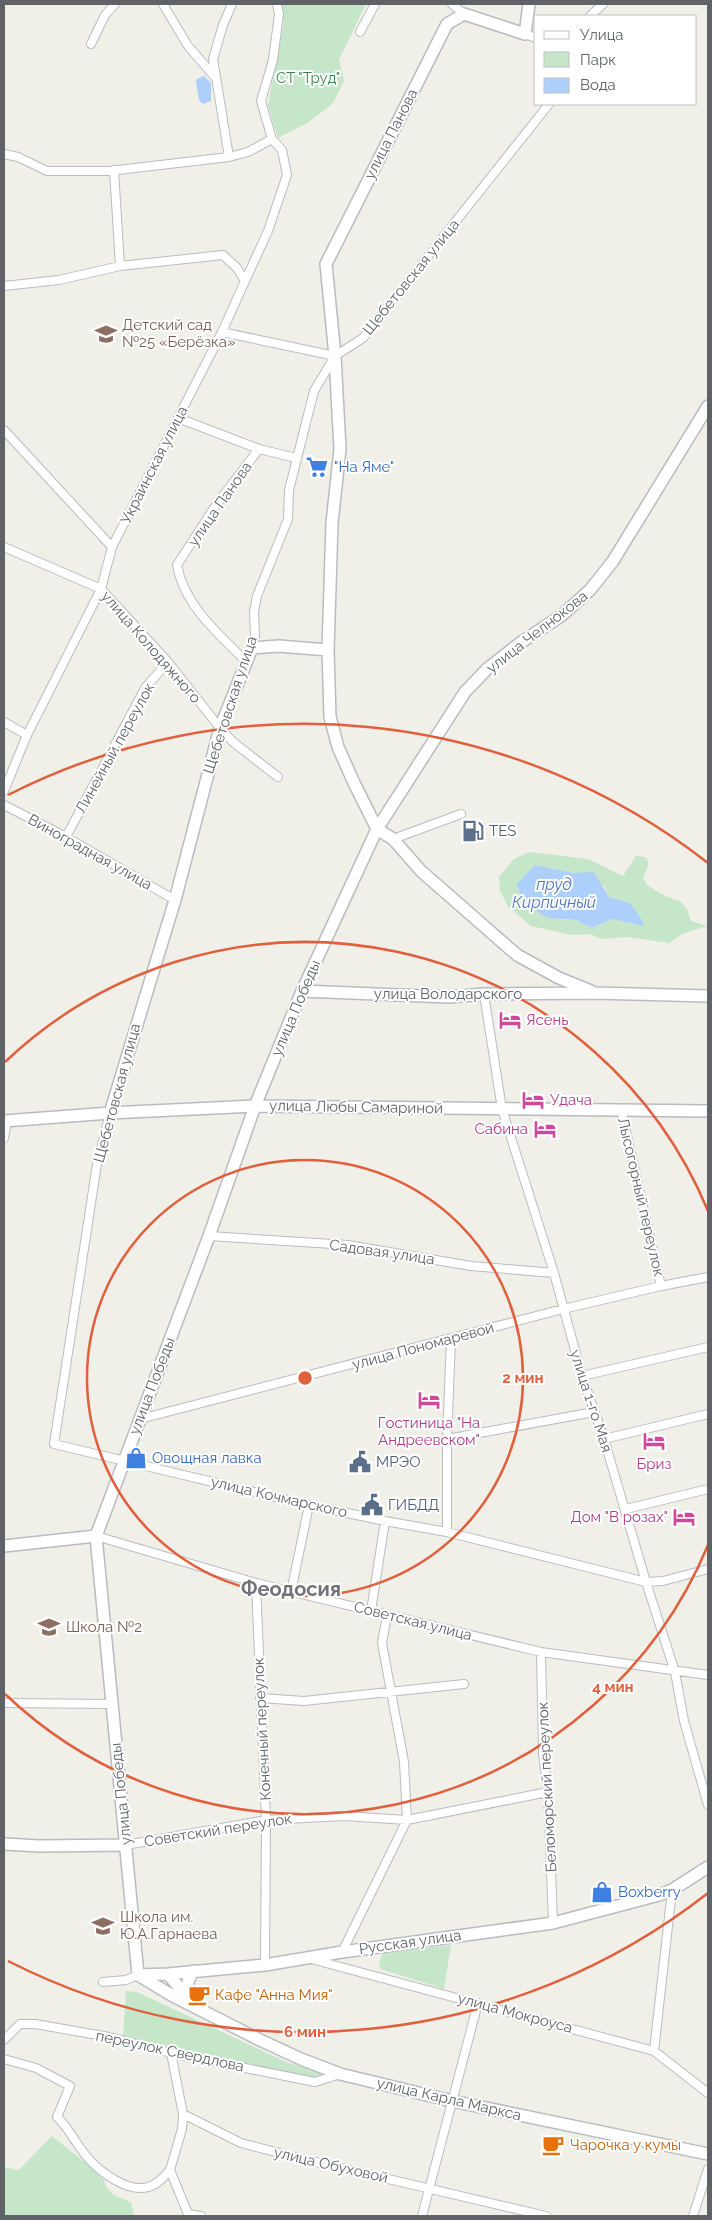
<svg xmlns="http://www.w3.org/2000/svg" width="712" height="2220" font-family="Raleway,sans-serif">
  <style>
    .green { fill: #c6e6ca; fill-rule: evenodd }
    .water { fill: #adcffb }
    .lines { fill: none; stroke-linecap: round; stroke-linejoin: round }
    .street-casing { stroke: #babcc0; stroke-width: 10 }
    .secondary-casing { stroke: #b9bbc0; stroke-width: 14 }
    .street { stroke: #fff; stroke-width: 8 }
    .secondary { stroke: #fff; stroke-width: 11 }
    .ring { fill: none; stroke: #e15f3d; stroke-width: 2.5 }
    .labels { text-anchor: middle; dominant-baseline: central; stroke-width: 4; stroke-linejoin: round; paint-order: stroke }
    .park-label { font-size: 15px; fill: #3a8346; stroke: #fff }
    .street-label { font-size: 15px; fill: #5f6267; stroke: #fff }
    .education-label { font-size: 15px; fill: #785e54; stroke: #fff; text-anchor: start }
    .shop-label { font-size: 15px; fill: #366cbe; stroke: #fff; text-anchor: start }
    .service-label { font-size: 15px; fill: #4e5e75; stroke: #fff; text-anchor: start }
    .hotel-label { font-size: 15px; fill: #b23c85; stroke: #fff; text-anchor: start }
    .food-label { font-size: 15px; fill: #c56008; stroke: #fff; text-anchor: start }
    .water-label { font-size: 16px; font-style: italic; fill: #4c73b6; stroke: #fff }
    .district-label { font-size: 20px; font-weight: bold; fill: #707479; stroke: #fff }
    .centre { fill: #e15f3d; stroke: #fff; stroke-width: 2.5 }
    .ring-label { font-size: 15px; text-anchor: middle; font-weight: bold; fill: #e15f3d; stroke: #fff; stroke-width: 4; stroke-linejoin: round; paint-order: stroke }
  </style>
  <rect width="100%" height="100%" fill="#f0f0e8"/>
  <path class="green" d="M 282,4 L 366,4 L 339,60 L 344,81 L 333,103 L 309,122 L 278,138 L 268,105 L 284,22 Z
    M 529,852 L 588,859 L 623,876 L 636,856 L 646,857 L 649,864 L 643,878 L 647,885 L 665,896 L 680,901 L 687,909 L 691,921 L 707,926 L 682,934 L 669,943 L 627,937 L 602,939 L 590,934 L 572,935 L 531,926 L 508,906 L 500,891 L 499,877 L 514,859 ZM 534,865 L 574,873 L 604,886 L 609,897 L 630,903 L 643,926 L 612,919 L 591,928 L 576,920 L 565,920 Z
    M 451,1945 L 444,1989 L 381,1969 L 379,1963 L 383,1953 Z
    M 126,1991 L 137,1992 L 286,2062 L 324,2073 L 317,2079 L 123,2039 Z
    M 52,2136 L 103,2177 C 106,2193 117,2197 131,2202 L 134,2216 L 4,2216 L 4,2167 L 19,2170 Z"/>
  <path class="water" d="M 204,76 L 211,83 L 211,101 L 203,104 L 199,100 L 196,82 L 197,79 Z
    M 535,865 L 574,873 L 594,872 L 609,897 L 630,903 L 642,920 L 643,926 L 612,919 L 591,928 L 576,920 L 548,918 L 523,903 L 517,884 Z"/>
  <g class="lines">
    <g class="street-casing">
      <path id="street" d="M 163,4 L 188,46 L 215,77
        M 452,4 L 464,14
        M 590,16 L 603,4
        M 360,32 L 375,4
        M 525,34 L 536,38
        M 91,44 L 105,15 L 115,4
        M 4,154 L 18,157 L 47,171 L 109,171 L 229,157 L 248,152 L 272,139
        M 229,157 L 213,59 L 223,25 L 232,4
        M 114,170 L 120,266
        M 4,286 L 59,280 L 120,266 L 223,255 L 237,268 L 245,281
        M 222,332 L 335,356
        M 178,418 L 259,449
        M 4,430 L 112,547
        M 4,547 L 101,589 L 168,662 L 220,728 L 233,742 L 278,777
        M 252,648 L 255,635 L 254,612 L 257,596 L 288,519 L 289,490 L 314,391 L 335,356 L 363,338 L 549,104
        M 247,662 C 219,635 184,605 177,565 L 216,505 L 259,449 L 296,458
        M 4,722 L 27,735
        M 4,791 L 27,735 L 101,589 L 112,547 L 222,332 L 245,281 L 268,231 L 287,175 L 282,150 L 272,139 L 261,101 L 273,60 L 279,14 L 277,4
        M 4,805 L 66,837 L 175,900
        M 66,837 L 145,688 L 168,662
        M 393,839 L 461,814
        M 484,994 L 502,1109 L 554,1273 L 582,1376 L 604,1439 L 646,1582 L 675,1672 L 684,1721 L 708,1805
        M 621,1109 L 661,1286
        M 110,1113 L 97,1164 L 54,1444 L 309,1505 L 385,1521 L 447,1532 L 646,1582 L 663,1581 L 708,1569
        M 4,1138 L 7,1120
        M 209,1236 L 348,1245 L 471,1266 L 554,1273
        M 582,1376 L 708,1347
        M 140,1419 L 563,1309 L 661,1286 L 708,1277
        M 447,1439 L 594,1412
        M 604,1439 L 708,1414
        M 626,1509 L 708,1489
        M 447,1532 L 447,1439 L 451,1339
        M 96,1536 L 256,1583 L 541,1652 L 708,1675
        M 256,1583 L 266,1820 L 265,1965
        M 291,1592 L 309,1505
        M 371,1611 L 385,1521
        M 541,1652 L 543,1754 L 548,1792 L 553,1923
        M 260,1698 L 304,1701 L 464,1684
        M 4,1703 L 112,1704
        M 126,1845 L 266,1820 L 344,1816 L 407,1820 L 548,1792
        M 342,1952 L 407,1820 L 404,1762 L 382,1643 L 387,1615
        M 311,1959 L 654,2051 L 708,2093
        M 103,1982 L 126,1980 L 138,1975
        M 4,2040 L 20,2024 L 35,2024 L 109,2037 L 171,2053 L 315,2082 L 340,2074
        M 654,2051 L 672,1890
        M 171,2053 L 183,2114 L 241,2143 L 299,2158 L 546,2216
        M 4,2059 L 36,2068 L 70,2086 L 57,2117 C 69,2128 76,2144 87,2157 C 100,2172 128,2193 148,2187 C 157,2185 164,2177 170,2170
        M 183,2114 L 182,2129 L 170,2170 L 188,2214 L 201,2216
        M 422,2216 L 478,2003
        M 693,2216 L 708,2169"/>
    </g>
    <g class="secondary-casing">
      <path id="secondary" d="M 377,829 L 354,783 L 338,747 L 330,717 L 328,650 L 332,523 L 340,449 L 335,356 L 326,264 L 447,24 L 464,14 L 525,34 L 529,4
        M 377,829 L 393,839 L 421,871 L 517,955 L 559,978 L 591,991
        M 302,991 L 449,997 L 484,994 L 595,993 L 708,996
        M 110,1113 L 175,900 L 220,728 L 252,648 L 279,646 L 328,650
        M 4,1121 L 110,1113 L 255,1106 L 708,1111
        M 4,1546 L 96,1536
        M 4,1844 L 39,1846 L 126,1845
        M 168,1974 L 192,2003
        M 138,1975 L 96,1536 L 209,1236 L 255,1106 L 302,991 L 377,829 L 465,692 L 487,669 L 520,643 L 561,616 L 590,590 L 613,561 L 708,406
        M 138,1975 L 173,1996 L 260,2040 L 301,2059 L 340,2074 L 452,2101 L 708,2154
        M 139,1975 L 168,1974 L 265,1965 L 342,1952 L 553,1923 L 659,1895 L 672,1890 L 708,1867
        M 192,1999 C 185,1987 187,1982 193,1971"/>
    </g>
    <use href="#street" class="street"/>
    <use href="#secondary" class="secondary"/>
  </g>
  <g class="ring">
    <circle cx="305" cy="1378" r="218"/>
    <path d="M708 1545A436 436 0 0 1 5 1694M5 1062A436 436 0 0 1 708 1211"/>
    <path d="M708 1893A654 654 0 0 1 8 1961M8 795A654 654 0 0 1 708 863"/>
  </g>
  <defs>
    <g id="school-bare" transform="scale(1.725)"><path d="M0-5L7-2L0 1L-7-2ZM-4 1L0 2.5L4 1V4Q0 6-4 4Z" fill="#8d6e63" stroke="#fff" stroke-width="2.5" paint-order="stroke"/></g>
    <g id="supermarket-bare" transform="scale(1.725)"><path d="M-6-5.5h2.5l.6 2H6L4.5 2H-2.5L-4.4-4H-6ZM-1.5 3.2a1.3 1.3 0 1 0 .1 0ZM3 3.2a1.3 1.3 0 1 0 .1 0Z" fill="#3f7fe0" stroke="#fff" stroke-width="2.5" paint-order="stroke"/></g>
    <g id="fuel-bare" transform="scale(1.725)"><path d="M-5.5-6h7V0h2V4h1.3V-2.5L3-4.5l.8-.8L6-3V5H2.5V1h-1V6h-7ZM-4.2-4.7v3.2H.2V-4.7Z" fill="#5c6f8a" stroke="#fff" stroke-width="2.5" paint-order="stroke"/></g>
    <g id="hotel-bare" transform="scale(1.725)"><path d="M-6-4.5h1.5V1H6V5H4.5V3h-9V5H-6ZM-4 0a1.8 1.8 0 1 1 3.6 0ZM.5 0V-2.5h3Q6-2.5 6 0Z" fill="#d1479c" stroke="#fff" stroke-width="2.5" paint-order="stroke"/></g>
    <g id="shop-bare" transform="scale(1.725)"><path d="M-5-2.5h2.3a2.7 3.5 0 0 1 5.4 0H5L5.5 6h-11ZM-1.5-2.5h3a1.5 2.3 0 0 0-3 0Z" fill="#3f7fe0" stroke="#fff" stroke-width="2.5" paint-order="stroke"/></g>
    <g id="civic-bare" transform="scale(1.725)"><path d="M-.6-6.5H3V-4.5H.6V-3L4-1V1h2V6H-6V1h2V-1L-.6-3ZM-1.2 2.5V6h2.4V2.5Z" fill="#5c6f8a" stroke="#fff" stroke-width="2.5" paint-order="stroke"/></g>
    <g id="cafe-bare" transform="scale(1.725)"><path d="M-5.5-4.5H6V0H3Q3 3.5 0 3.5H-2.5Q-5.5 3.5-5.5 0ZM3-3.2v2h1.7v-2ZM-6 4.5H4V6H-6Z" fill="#e8710a" stroke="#fff" stroke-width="2.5" paint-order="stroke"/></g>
  </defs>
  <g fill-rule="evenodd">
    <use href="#school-bare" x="106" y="334"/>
    <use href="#supermarket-bare" x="317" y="467"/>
    <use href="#fuel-bare" x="473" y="831"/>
    <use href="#hotel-bare" x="510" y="1020"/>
    <use href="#hotel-bare" x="533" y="1100"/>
    <use href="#hotel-bare" x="545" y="1129"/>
    <use href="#hotel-bare" x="429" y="1400"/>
    <use href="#hotel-bare" x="654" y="1441"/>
    <use href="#shop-bare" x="136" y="1458"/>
    <use href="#civic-bare" x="360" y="1462"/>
    <use href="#civic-bare" x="372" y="1505"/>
    <use href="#hotel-bare" x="684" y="1517"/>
    <use href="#school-bare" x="49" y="1627"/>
    <use href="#shop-bare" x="602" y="1892"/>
    <use href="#school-bare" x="103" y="1926"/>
    <use href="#cafe-bare" x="199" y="1995"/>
    <use href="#cafe-bare" x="553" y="2145"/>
  </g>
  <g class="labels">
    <g class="park-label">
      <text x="308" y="78">СТ "Труд"</text>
    </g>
    <g class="street-label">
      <text transform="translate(391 134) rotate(-63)">улица Панова</text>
      <text transform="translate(411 277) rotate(-51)">Щебетовская улица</text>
      <text transform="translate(154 465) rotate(-63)">Украинская улица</text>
      <text transform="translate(220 504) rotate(-55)">улица Панова</text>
      <text transform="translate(537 632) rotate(-38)">улица Челнокова</text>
      <text transform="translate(151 647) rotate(49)">улица Колодяжного</text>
      <text transform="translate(230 705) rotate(-72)">Щебетовская улица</text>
      <text transform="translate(115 748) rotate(-61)">Линейный переулок</text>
      <text transform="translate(90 852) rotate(29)">Виноградная улица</text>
      <text x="448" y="994">улица Володарского</text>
      <text transform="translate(296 1008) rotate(-67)">улица Победы</text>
      <text transform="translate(117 1093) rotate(-75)">Щебетовская улица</text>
      <text transform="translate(356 1107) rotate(1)">улица Любы Самариной</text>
      <text transform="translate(641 1197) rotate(77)">Лысогорный переулок</text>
      <text transform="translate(382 1252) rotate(8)">Садовая улица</text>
      <text transform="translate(423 1346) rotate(-15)">улица Пономаревой</text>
      <text transform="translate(152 1386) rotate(-69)">улица Победы</text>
      <text transform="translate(591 1401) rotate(72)">улица 1-го Мая</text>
      <text transform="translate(279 1497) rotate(13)">улица Кочмарского</text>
      <text transform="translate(413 1621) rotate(14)">Советская улица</text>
      <text transform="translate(262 1729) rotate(-93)">Конечный переулок</text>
      <text transform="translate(547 1787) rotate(-93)">Беломорский переулок</text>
      <text transform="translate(121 1794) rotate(-96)">улица Победы</text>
      <text transform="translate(218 1830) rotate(-9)">Советский переулок</text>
      <text transform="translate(410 1942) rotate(-8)">Русская улица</text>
      <text transform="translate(515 2013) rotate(15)">улица Мокроуса</text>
      <text transform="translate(170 2051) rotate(12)">переулок Свердлова</text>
      <text transform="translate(449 2099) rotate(13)">улица Карла Маркса</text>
      <text transform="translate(331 2165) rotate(13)">улица Обуховой</text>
    </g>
    <g class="education-label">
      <text x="122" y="325">Детский сад<tspan x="122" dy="17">№25 «Берёзка»</tspan></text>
      <text x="66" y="1627">Школа №2</text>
      <text x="120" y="1917">Школа им.<tspan x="120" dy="17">Ю.А.Гарнаева</tspan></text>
    </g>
    <g class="shop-label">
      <text x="334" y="467">"На Яме"</text>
      <text x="152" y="1458">Овощная лавка</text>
      <text x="618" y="1892">Boxberry</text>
    </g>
    <g class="service-label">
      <text x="489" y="831">TES</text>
      <text x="376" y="1462">МРЭО</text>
      <text x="388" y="1505">ГИБДД</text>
    </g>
    <g class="hotel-label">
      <text x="526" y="1020">Ясень</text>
      <text x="550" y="1100">Удача</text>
      <text x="528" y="1129" text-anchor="end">Сабина</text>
      <text x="429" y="1423" text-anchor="middle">Гостиница "На<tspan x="429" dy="17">Андреевском"</tspan></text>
      <text x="654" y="1464" text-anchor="middle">Бриз</text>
      <text x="668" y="1517" text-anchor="end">Дом "В розах"</text>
    </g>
    <g class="food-label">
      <text x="215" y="1995">Кафе "Анна Мия"</text>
      <text x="570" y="2145">Чарочка у кумы</text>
    </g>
    <g class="water-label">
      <text x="554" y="884">пруд<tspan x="554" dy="18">Кирпичный</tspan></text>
    </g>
    <g class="district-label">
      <text x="291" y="1589">Феодосия</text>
    </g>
  </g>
  <circle cx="305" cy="1378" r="8" class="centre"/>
  <g class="ring-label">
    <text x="523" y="1383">2 мин</text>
    <text x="613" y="1692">4 мин</text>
    <text x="305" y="2037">6 мин</text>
  </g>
  <rect width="712" height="2220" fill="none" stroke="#5f6267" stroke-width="10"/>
  <rect x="534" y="15" width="162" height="90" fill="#ffffff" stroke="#bfc0c2"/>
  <rect x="544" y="31" width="25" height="8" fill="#ffffff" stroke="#bfc0c2"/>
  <text x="580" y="40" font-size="15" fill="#5f6267">Улица</text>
  <rect x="544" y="52" width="25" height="15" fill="#c6e6ca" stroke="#bfc0c2"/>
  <text x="580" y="65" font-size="15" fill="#5f6267">Парк</text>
  <rect x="544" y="78" width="25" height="15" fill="#adcffb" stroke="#bfc0c2"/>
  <text x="580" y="90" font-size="15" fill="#5f6267">Вода</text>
</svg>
